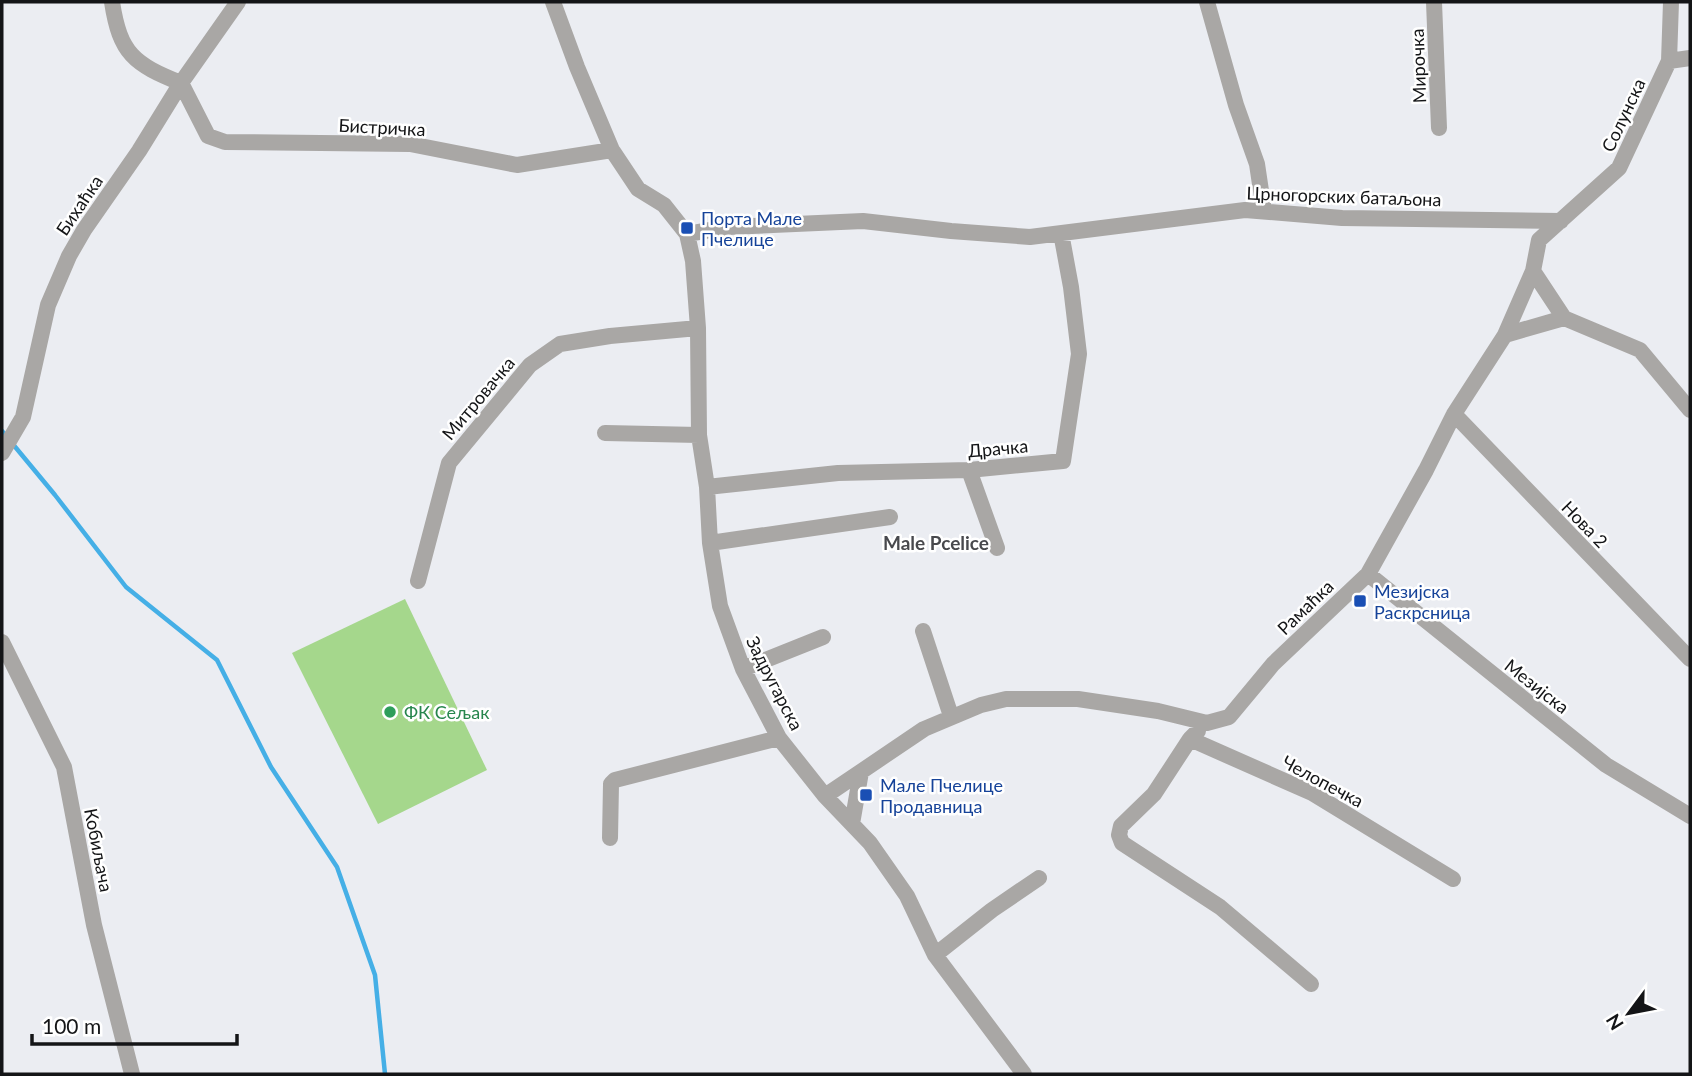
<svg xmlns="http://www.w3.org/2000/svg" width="1692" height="1076" font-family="Lato,sans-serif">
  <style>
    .green { fill: #a5d78c }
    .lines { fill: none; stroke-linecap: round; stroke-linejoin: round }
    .stream { stroke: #45afe6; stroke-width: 4.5 }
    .minor { stroke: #a9a7a5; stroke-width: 16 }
    .transit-dot { fill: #1a4fb4; stroke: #fff; stroke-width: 2.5 }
    .leisure-dot { fill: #2e9e5b; stroke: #fff; stroke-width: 2.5 }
    .labels { text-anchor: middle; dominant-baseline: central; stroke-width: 5; stroke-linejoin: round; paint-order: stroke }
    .street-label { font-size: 18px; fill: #141517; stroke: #fff }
    .transit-label { font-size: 18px; fill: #164399; stroke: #fff; text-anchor: start }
    .leisure-label { font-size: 18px; fill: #27864d; stroke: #fff; text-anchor: start }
    .neighbourhood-label { font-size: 19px; font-weight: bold; fill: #48494d; stroke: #fff }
  </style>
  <rect width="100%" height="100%" fill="#ebedf2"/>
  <path class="green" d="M 405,599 L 487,770 L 378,824 L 292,653 Z"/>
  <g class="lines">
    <path class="stream" d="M 2,431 L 55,495 L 126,587 L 217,660 L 271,767 L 337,867 L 375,975 L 385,1074"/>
    <path class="minor" d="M 112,2 C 120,54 134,64 181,83
      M 553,2 L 577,67 L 612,150 L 638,189 L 664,205 L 687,234 L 693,261 L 698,328 L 699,435 L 707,487 L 710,543 L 720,606 L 743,669 L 779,738 L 825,796 L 870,843 L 907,896 L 935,955 L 1024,1074
      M 1207,2 L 1236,105 L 1257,164 L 1264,211
      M 1434,2 L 1439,128
      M 1669,61 L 1690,58
      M 181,83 L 208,136 L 225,142 L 410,144 L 517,165 L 612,150
      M 687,234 L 728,227 L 863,221 L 951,231 L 1030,237 L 1245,210 L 1342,218 L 1561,221
      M 1533,271 L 1564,318 L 1640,350 L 1690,410
      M 1505,335 L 1564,318
      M 1454,414 L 1690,659
      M 605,433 L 699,435
      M 2,453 L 23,417 L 48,305 L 69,256 L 84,230 L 139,151 L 181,83 L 238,2
      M 969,470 L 997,548
      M 707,487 L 838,473 L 969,470 L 1063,461 L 1079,354 L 1071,287 L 1061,233
      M 710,543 L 890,517
      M 1368,574 L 1606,765 L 1690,816
      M 418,581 L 449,463 L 530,365 L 560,344 L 610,336 L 698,328
      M 923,631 L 951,716
      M 2,642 L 64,767 L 94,925 L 132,1074
      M 743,669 L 823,637
      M 1198,731 L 1190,739 L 1312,793 L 1453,879
      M 1190,739 L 1154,794 L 1121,826 L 1119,835 L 1122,843 L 1220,907 L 1311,984
      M 825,796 L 924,729 L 981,705 L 1006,699 L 1078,699 L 1158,711 L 1207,723 L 1229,717 L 1273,664 L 1368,574 L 1426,470 L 1454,414 L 1505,335 L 1533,271 L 1539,240 L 1619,168 L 1669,61 L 1671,2
      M 852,824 L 861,772
      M 610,838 L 611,784 L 615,780 L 779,738
      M 935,955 L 992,910 L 1039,878"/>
  </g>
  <g class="transit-dot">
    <rect x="680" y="221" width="14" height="14" rx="3.5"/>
    <rect x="1353" y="594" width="14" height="14" rx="3.5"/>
    <rect x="859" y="788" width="14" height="14" rx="3.5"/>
  </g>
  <circle class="leisure-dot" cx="390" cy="712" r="7"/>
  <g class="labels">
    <g class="street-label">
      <text transform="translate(1418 66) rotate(-92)">Мирочка</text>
      <text transform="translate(1623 115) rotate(-65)">Солунска</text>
      <text transform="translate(382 127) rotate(3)">Бистричка</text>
      <text transform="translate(1344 196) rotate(2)">Црногорских батаљона</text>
      <text transform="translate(79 205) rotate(-56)">Бихаћка</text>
      <text transform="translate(478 398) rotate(-50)">Митровачка</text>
      <text transform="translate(998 448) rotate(-5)">Драчка</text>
      <text transform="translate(1585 524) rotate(46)">Нова 2</text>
      <text transform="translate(1305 607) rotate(-44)">Рамаћка</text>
      <text transform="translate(775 683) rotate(63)">Задругарска</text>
      <text transform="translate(1537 686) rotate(38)">Мезијска</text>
      <text transform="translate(1323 781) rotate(28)">Челопечка</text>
      <text transform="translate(99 850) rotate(79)">Кобиљача</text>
    </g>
    <g class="transit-label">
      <text x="701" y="218">Порта Мале<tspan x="701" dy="21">Пчелице</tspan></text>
      <text x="1374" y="591">Мезијска<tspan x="1374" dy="21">Раскрсница</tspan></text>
      <text x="880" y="785">Мале Пчелице<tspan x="880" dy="21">Продавница</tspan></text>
    </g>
    <g class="leisure-label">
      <text x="404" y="712">ФК Сељак</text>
    </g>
    <g class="neighbourhood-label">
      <text x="936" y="542">Male Pcelice</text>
    </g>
  </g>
  <rect width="1692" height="1076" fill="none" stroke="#141517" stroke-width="7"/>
  <g transform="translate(1629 1013) rotate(238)" stroke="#ffffff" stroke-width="5" paint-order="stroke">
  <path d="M0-5L12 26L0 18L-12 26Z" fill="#141517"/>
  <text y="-10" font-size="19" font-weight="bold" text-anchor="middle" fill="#141517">N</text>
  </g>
  <path d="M32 1034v10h205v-10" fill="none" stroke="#141517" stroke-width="3.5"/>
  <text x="42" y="1034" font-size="21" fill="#141517" stroke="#ffffff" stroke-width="5" paint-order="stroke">100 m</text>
</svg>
